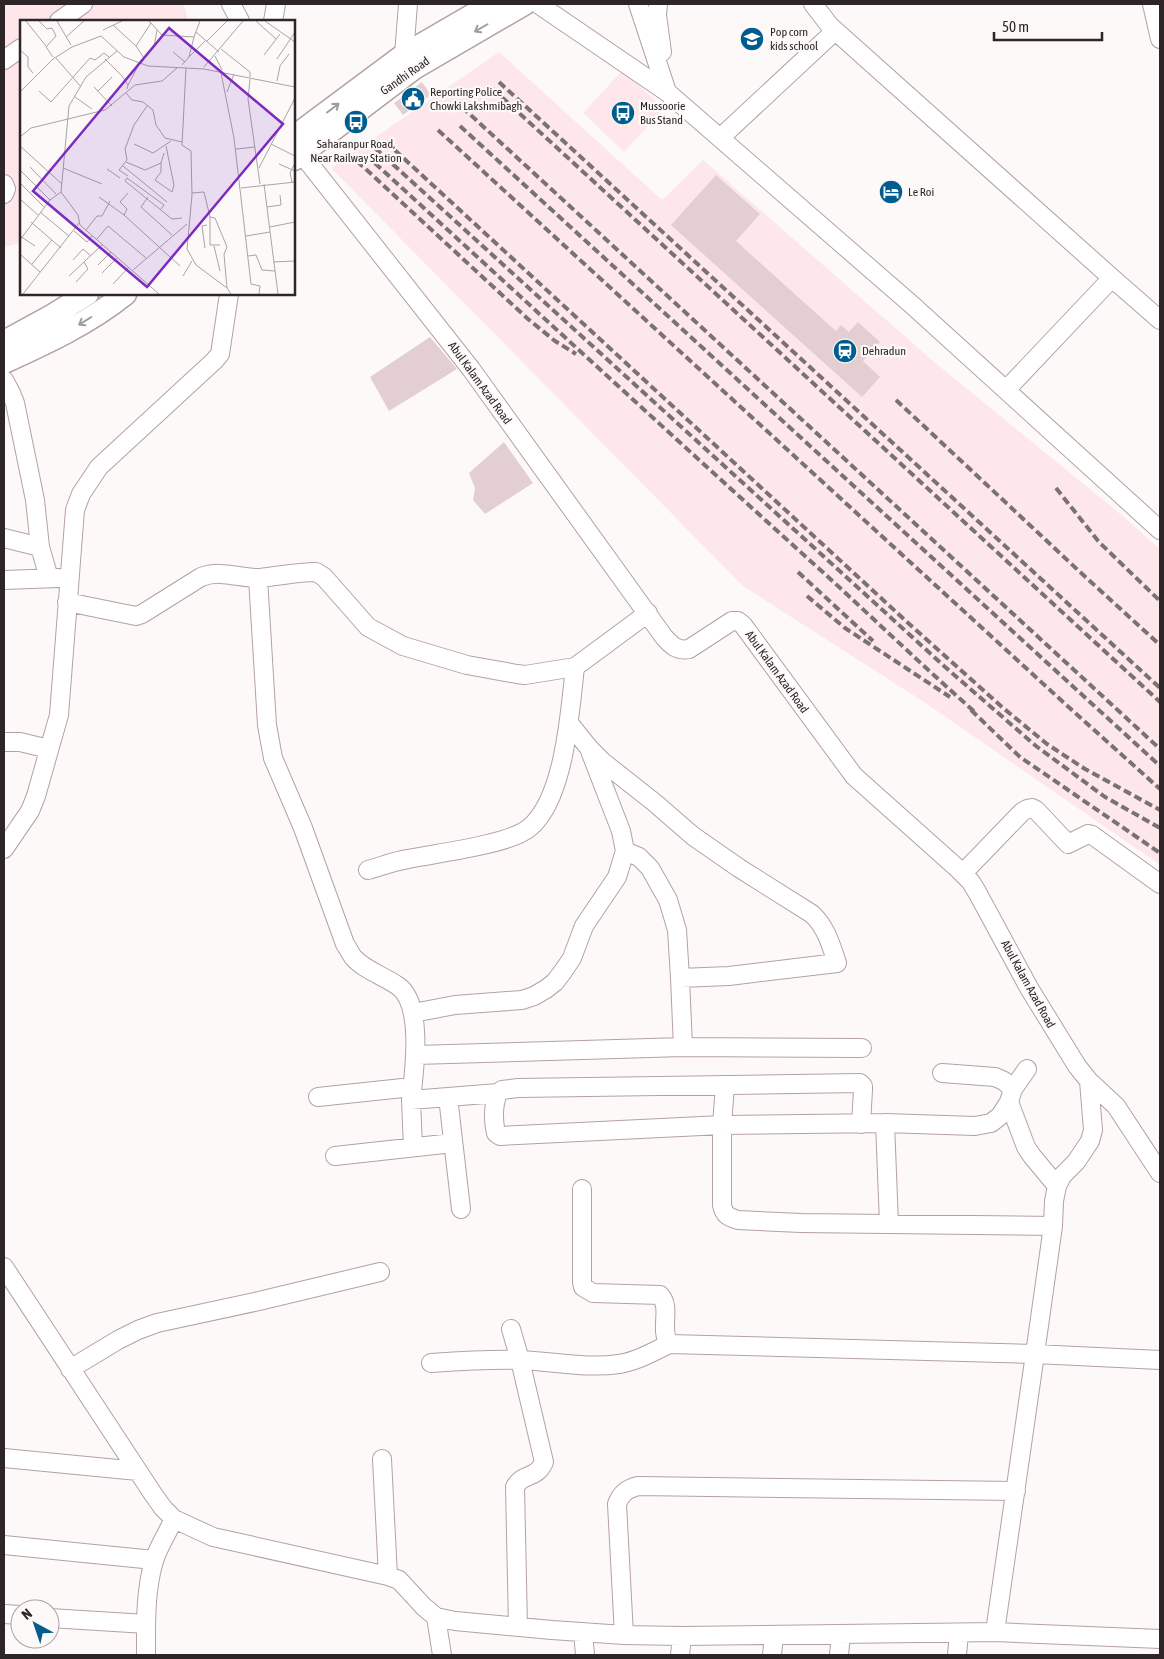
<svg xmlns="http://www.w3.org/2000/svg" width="1164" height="1659" font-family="'Asap Condensed',sans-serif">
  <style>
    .built { fill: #fee7eb }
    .building { fill: #e3cfd2 }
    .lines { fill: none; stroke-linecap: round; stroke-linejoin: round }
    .minor-casing { stroke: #b4a1a4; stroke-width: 20 }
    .major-casing { stroke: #b4a1a4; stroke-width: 25 }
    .minor { stroke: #fff; stroke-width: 18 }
    .major { stroke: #fff; stroke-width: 22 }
    .rail { stroke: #787273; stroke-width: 4; stroke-dasharray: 8 4; stroke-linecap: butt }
    .oneway { stroke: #a09d9e }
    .labels { text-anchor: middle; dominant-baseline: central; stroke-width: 4.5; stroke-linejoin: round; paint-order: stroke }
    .poi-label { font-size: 12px; fill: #2d2527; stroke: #fdf9f9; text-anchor: start }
    .street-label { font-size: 12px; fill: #2d2527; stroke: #fdf9f9 }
    .inset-road { fill: none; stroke: #aaa4a5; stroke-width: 1 }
    .view { fill: #7b2cbf; fill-opacity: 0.15; stroke: #7b2cbf; stroke-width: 2.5 }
    .inset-edge { fill: none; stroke: #2d2527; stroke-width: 2.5 }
  </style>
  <rect width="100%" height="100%" fill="#fdf9f9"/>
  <path class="built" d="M 4,4 L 184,4 L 188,21 L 21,21 L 21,243 L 4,247 Z
    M 499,52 L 662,200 L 703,160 L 933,361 L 1124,517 L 1160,549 L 1160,865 L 924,702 L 743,586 L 331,168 Z
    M 623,70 L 664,109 L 624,152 L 583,113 Z"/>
  <path class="building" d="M 422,82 L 431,95 L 403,115 L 394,103 Z
    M 716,175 L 760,214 L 736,241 L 836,331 L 841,325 L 849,332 L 858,322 L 880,342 L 863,361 L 880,377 L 862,397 L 671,225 Z
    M 430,337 L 457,369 L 389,411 L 370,377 Z
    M 504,442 L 533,483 L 485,514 L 473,500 L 475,488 L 469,473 Z"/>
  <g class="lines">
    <g class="minor-casing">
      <path id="minor" d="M 231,4 L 240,21
        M 538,4 L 667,92 L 911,304 L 1160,530
        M 638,4 L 667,92
        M 658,4 L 657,15 L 662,52
        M 813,4 L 830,26 L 1112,278 L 1160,320
        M 1152,4 L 1160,39
        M 59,21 L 83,4
        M 273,21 L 276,4
        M 404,55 L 408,4
        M 4,60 L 21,48
        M 720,138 L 835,31
        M 301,153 L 471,369 L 664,637 C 672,646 677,651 689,649 L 732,621 L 738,621 L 743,625 L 854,776 L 956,867 L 971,882 L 977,892 L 1029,988 L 1077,1066 L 1089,1081 L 1116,1106 L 1160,1173
        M 4,184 L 6,189 L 4,194
        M 4,380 L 11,393 L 15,403 L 35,500 L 40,547
        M 1006,390 L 1112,278
        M 4,538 L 40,547 L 49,578
        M 258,578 L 267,725 L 273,758 L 303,828 L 345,944 C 348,948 350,953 353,957 C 364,970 384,976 398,986 C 424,1004 414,1073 411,1100 L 498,1093
        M 4,580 L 59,578
        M 67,602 L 136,616 L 142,614 L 201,577 C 222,569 240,579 260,578 C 279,576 297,572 316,572 L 324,577 L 368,627 L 403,646 L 467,665 L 517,674 L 525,675 L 575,667 L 648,613
        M 569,723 L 589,748 L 603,762 L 655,803 L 693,836 L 739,868 L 812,914 C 826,927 831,945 837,963 L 729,976 L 680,978 L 677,930 L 668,900 L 650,868 L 639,857 L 625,851
        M 4,742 L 20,742 L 49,749
        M 4,849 L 30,811 L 36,796 L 59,715 L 75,510 L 81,494 L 99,467 L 214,361 L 220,354 L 229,294
        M 368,870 C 382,866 395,861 408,859 C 437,853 508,845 529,828 C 565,799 570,710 575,667
        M 963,873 L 1022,812 L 1027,809 L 1032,808 L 1036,810 L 1068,844 L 1088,834 L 1092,835 L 1160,884
        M 680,978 L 683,1047
        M 413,1013 L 455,1005 L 522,1000 L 534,996 L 546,989 L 555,982 L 564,970 L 572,958 L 584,926 L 617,877 L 625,851 L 621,831 L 590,751
        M 416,1055 L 683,1047 L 862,1048
        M 942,1073 L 995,1077 L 1004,1081 L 1013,1089
        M 725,1085 L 722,1125 L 722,1205 C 724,1215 728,1217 738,1220 L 801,1223 L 1053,1226
        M 318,1097 L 412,1087
        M 448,1097 L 461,1209
        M 411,1100 L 413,1147
        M 1009,1102 L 1026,1147 L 1032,1156 L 1057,1186
        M 885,1123 L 889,1224
        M 861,1124 L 863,1090 L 863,1086 L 860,1083 L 518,1088 L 502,1090 L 498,1093 C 493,1105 493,1121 496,1133 L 500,1136 L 722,1125 L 885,1123 L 975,1126 L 991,1123 L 1000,1116 L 1009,1102 L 1013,1089 L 1027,1069
        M 335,1156 L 453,1143
        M 582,1189 L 582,1282 L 583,1287 L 593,1293 L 660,1295 C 672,1308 659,1329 669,1344 L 1035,1354 L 1160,1360
        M 4,1267 L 153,1494 L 163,1508 L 174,1519 L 213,1537 L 388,1576 L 399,1580 L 424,1607 L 436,1617 L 455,1621 L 552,1630 L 624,1635 L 682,1636 L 995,1632 L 1160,1639
        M 511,1329 L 520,1360 L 544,1462 C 536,1480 523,1472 515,1487 L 518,1627
        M 431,1363 C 460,1361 490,1359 519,1360 C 552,1361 586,1369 619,1364 C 637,1361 653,1352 669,1344
        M 70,1369 L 118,1340 L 138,1330 L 157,1323 L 259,1301 L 380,1272
        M 4,1458 L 138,1471
        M 382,1459 L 388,1576
        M 4,1545 L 154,1560
        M 4,1614 L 20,1615
        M 436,1617 L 442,1655
        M 50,1618 L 146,1624
        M 583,1632 L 585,1655
        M 995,1632 L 1035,1354 L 1053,1226 L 1054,1201 L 1057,1186 L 1062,1176 L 1076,1162 L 1090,1141 L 1093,1130 L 1089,1081
        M 624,1635 L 617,1504 C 621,1493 627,1489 638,1486 L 1016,1491
        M 146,1655 C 146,1624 145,1591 154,1561 C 158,1547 168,1532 174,1519
        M 680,1655 L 682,1636
        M 772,1655 L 774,1635
        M 839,1655 L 841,1634
        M 957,1655 L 959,1633"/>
    </g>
    <g class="major-casing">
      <path id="major" d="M 294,137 L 404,55 L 492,4
        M 294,159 L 414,68 L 524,4
        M 4,342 L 50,317 L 87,294
        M 4,362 C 46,343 89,323 125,294"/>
    </g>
    <use href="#minor" class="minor"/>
    <use href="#major" class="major"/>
    <path class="rail" d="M 499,82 L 1160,688
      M 493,89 L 1160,702
      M 462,107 L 1160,749
      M 460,126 L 1160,766
      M 438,130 L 1074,712 L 1160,789
      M 386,142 L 907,622 L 1002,707 L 1047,744 L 1085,769 L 1160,810
      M 375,148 L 944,666 L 1036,746 L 1105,797 L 1160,828
      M 366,155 C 519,295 672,436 826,575 C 876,621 925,668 976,713
      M 357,161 L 528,319 L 555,341 L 576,354
      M 896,400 L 1080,572 L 1160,645
      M 1056,488 L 1099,542 L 1160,601
      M 798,572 L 873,641
      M 807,596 L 845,628 L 950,697
      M 971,710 L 1020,757 L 1160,853"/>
  </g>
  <defs><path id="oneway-shaft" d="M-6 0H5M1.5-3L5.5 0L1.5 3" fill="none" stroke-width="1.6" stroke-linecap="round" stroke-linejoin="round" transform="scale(1.25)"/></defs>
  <g class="oneway">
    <use href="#oneway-shaft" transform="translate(481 28) rotate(150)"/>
    <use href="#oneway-shaft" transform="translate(333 108) rotate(-37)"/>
    <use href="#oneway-shaft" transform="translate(85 321) rotate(148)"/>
  </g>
  <defs>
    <g id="school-disc" transform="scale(1.25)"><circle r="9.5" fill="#015d8e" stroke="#fdf9f9"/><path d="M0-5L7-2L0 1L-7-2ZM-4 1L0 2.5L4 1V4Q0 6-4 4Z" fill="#fff"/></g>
    <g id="civic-disc" transform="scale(1.25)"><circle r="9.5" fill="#015d8e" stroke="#fdf9f9"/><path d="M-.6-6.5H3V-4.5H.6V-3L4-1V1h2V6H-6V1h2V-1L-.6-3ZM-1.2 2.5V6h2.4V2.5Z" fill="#fff"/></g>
    <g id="bus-disc" transform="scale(1.25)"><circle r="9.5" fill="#015d8e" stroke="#fdf9f9"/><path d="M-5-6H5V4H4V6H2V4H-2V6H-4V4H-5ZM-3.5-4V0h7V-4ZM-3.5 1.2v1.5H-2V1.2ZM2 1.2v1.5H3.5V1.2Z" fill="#fff"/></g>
    <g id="hotel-disc" transform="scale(1.25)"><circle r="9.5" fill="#015d8e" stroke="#fdf9f9"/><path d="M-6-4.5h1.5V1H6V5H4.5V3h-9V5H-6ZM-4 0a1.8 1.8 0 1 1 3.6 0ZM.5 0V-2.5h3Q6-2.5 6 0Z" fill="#fff"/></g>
    <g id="station-disc" transform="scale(1.25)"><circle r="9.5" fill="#015d8e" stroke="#fdf9f9"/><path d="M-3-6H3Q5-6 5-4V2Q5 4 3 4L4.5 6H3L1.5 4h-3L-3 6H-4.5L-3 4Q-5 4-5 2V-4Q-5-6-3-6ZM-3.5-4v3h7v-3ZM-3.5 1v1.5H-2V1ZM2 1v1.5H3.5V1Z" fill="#fff"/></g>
  </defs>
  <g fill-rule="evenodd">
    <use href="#school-disc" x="752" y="39"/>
    <use href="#civic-disc" x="413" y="99"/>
    <use href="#bus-disc" x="623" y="113"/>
    <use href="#bus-disc" x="356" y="122"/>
    <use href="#hotel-disc" x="891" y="192"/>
    <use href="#station-disc" x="845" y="351"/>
  </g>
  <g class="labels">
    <g class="poi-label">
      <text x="770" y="32">Pop corn<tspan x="770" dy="14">kids school</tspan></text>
      <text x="430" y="92">Reporting Police<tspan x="430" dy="14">Chowki Lakshmibagh</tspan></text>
      <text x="640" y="106">Mussoorie<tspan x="640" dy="14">Bus Stand</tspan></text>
      <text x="356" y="144" text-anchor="middle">Saharanpur Road,<tspan x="356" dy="14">Near Railway Station</tspan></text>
      <text x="908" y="192">Le Roi</text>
      <text x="862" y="351">Dehradun</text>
    </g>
    <g class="street-label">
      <text transform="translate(405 76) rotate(-35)">Gandhi Road</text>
      <text transform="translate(480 383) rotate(54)">Abul Kalam Azad Road</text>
      <text transform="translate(777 672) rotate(54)">Abul Kalam Azad Road</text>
      <text transform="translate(1028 984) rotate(61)">Abul Kalam Azad Road</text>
    </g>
  </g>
  <g transform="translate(20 20)">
    <rect width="275" height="275" fill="#fdf9f9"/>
    <path class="inset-road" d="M 6,1 L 26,26M 19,1 L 27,9 L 32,8 L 36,16 L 26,27 L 33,37M 37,1 L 51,25M 129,1 L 142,15 L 174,17 L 169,37 L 162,45M 236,1 L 256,19M 245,1 L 275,22M 93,5 L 116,26 L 124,38 L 122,42M 83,10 L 102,1M 176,12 L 199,32M 46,17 L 64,1M 174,17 L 180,1M 187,21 L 207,1M 116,26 L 131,3M 201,29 L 230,52 L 230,57M 0,30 L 8,37 L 8,47 L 13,53M 97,31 L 66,57 L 49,86 L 41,172 L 58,195 L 60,205 L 139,274M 153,32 L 165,42M 244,35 L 260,14M 195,36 L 202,50M 169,37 L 186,20M 36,38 L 61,67M 124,38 L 134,27 L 137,10M 85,39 L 102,56 L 108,65 L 107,69M 257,39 L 275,12M 184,47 L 223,1M 166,48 L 162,125 L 171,131 L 172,175 L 167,229 L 176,245 L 207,268 L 211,274M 201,53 L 214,118 L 231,264 L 240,266 L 239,274M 230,59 L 228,79 L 240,164M 257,61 L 260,46 L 269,34M 108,65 L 119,44M 74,67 L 92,86M 19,71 L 31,82 L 70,38 L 75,40 L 84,33 L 89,37M 78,71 L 92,57M 0,72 L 33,39 L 52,27 L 81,16 L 104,37 L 128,46 L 184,49 L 275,67M 207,72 L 214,54M 106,73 L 112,80 L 123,82 L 133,90 L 136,105 L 145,118 L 162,122M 55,77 L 72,89M 0,117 L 11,108 L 85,90 L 115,65 L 142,61 L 157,48M 114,124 L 133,133 L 151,121M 251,124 L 275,136M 0,126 L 42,164M 216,129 L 235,127M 106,142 L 125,150 L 141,143 L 144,133M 141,143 L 141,152 L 135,160 L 152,172 L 154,165 L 146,126M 259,144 L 275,151M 103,146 L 147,182M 10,147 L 36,174M 43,148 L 82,164M 239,148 L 275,78M 87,149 L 100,158M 1,151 L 30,180M 108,156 L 99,150 L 107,140 L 105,129 L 114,105 L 127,86M 272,162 L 270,153 L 275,143M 0,163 L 24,187M 244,164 L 258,274M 221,168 L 275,162M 108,173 L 100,182 L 107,189 L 104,195 L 160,246M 172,173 L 184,172 L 190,197 L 195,198 L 207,227 L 204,234 L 207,268M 79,177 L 104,195M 128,177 L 121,187 L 152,215M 0,179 L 18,195M 247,187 L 261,185 L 260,175M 141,189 L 144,185 L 107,158 L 105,161 L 152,199 L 162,198M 20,192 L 49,216M 190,197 L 190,225 L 200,225M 11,202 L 41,228M 250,207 L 275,202M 66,210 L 77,196 L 82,196 L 90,181M 54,211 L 67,222 L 72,216M 0,216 L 15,226M 226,216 L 250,212M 0,220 L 30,180 L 41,172M 76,220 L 88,206 L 126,238M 194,226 L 200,251M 185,228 L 182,206 L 187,205M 0,234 L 20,252M 228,236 L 236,235 L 242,250 L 255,251M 53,240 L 63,229 L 71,236M 253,242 L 275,241M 12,244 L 32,220M 78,245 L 91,232M 113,250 L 167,204M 82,253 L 97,238M 49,256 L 82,225M 163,256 L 172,241M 56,262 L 68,249 L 64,242M 93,264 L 109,247M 3,274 L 59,203"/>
    <path class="view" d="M 149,8 L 263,104 L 127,267 L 13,171 Z"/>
    <rect width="275" height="275" class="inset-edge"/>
  </g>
  <rect width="1164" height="1659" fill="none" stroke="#2d2527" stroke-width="10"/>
  <g transform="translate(35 1624) rotate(320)"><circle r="24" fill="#fdf9f9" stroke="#aaa4a5"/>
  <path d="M0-4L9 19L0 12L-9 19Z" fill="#015d8e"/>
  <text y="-8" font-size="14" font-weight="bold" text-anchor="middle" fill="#2d2527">N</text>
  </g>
  <path d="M994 32v8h108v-8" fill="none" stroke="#2d2527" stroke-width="2.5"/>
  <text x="1002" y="32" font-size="15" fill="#2d2527" stroke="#fdf9f9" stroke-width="4" paint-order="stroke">50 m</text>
</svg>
